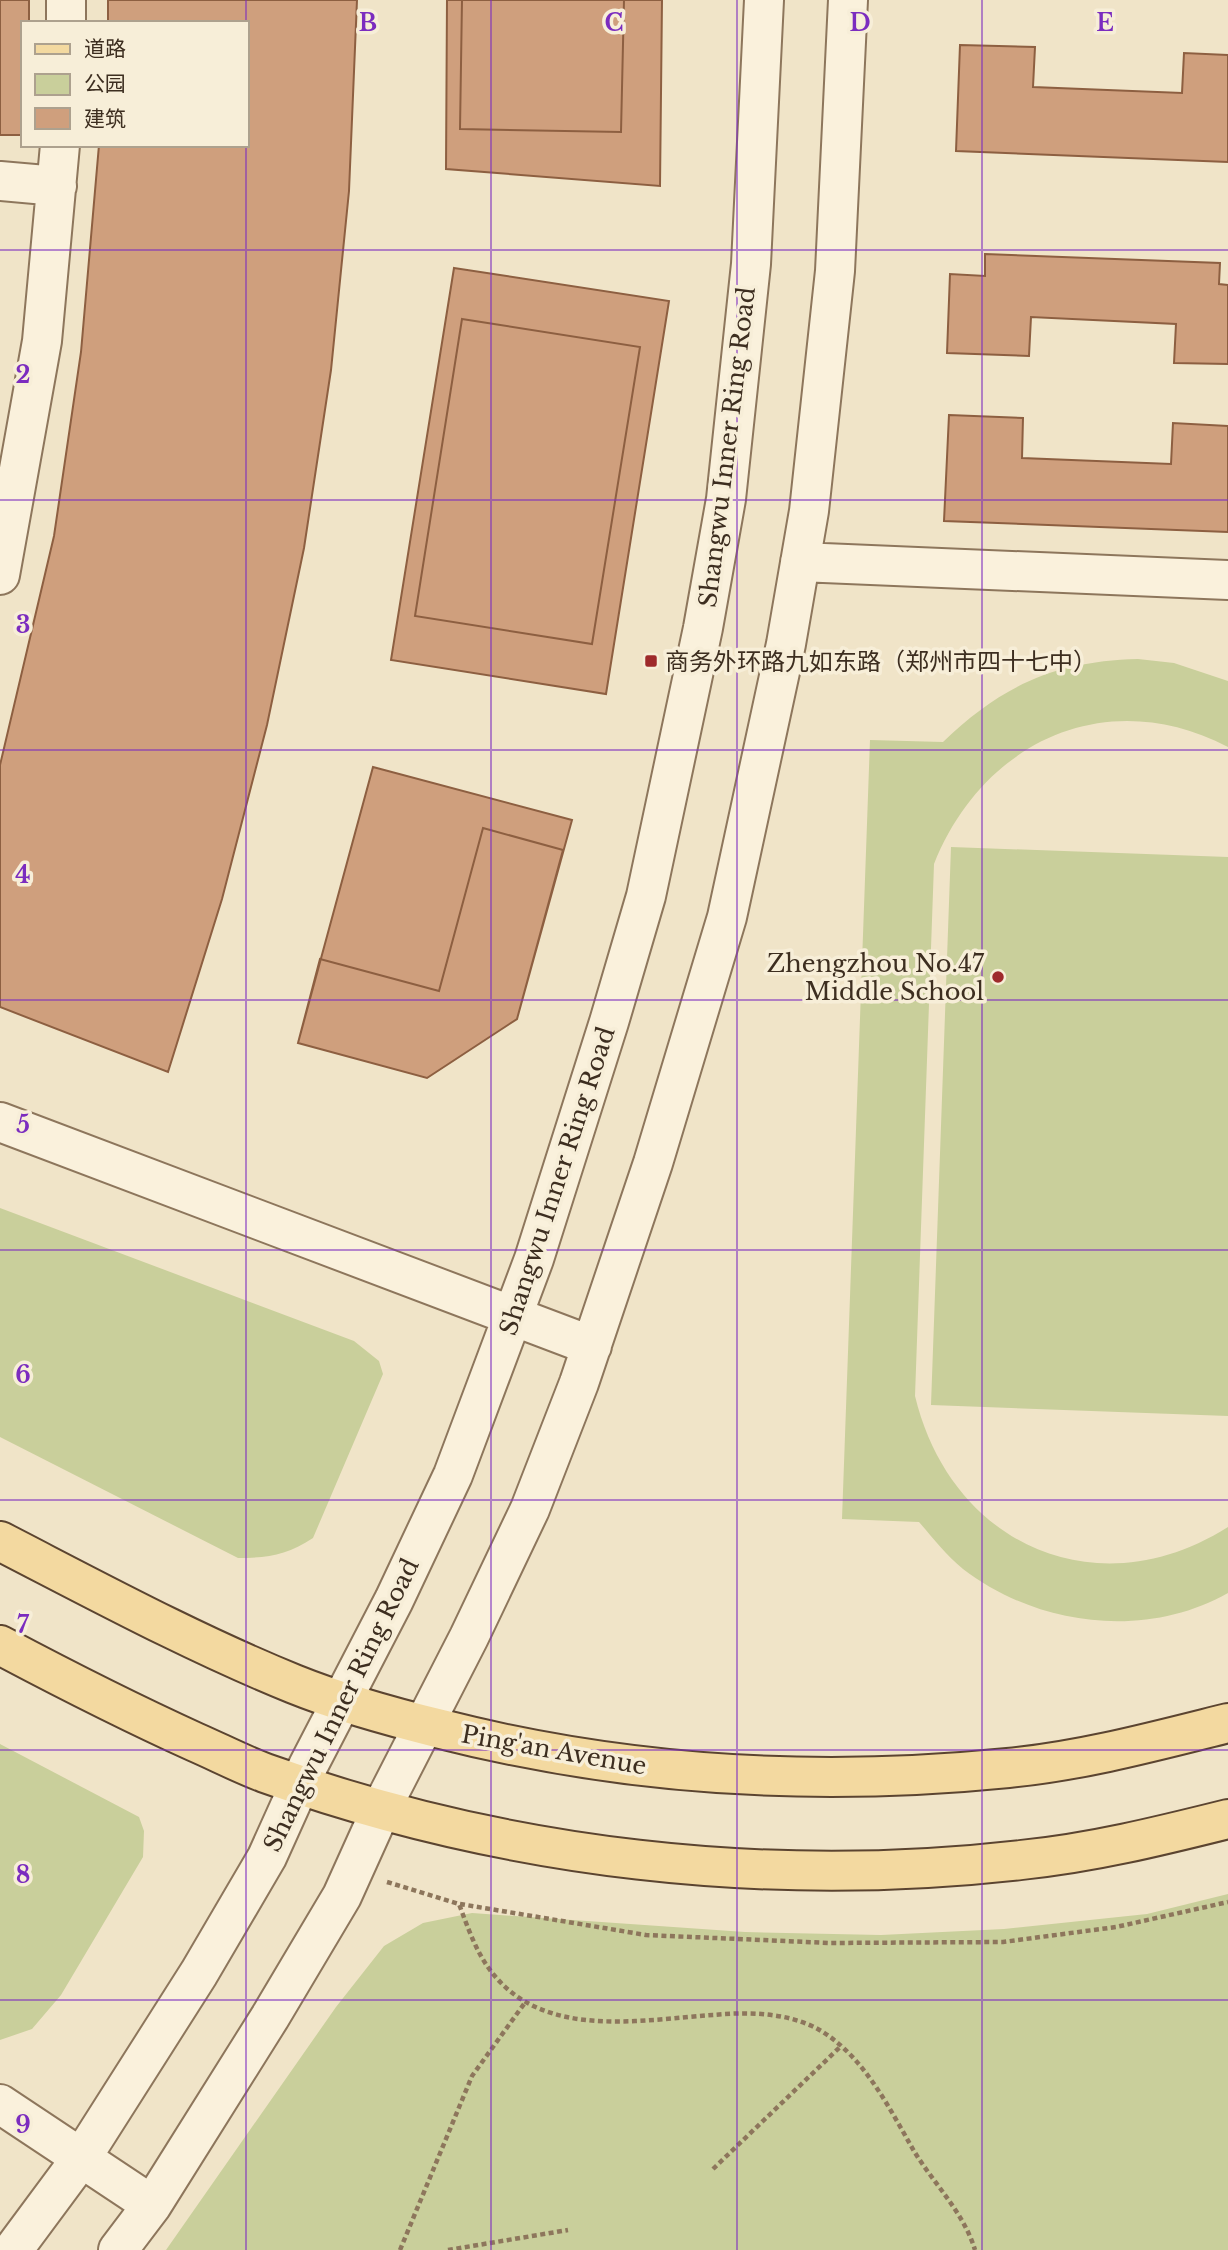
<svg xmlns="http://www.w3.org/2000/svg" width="1228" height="2250" font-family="'Libre Baskerville','Noto Sans SC',serif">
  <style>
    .green { fill: #c9cf9b }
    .building { fill: #cf9f7d; stroke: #8d5f41; stroke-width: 2 }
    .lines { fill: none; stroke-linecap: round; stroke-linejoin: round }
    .minor-casing { stroke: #8d765c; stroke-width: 42 }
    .major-casing { stroke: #5b4430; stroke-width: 42 }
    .path { stroke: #8d765c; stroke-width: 4.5; stroke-dasharray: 5 3.5; stroke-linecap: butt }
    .minor { stroke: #faf1dc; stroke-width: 38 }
    .major { stroke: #f3d9a0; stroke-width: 38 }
    .grid { fill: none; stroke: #7b2cbf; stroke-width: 2; stroke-opacity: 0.55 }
    .poi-dot { fill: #9e2a2b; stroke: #f7eed8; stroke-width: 2.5 }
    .labels { text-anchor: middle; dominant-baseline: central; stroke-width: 7; stroke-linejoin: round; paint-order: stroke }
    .street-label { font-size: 24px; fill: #3d2e20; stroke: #f7eed8 }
    .poi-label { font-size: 24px; fill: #3d2e20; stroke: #f7eed8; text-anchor: start }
    .grid-label { font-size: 23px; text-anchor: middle; font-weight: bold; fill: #7b2cbf; stroke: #f7eed8; stroke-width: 7; stroke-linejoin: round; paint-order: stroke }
  </style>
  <rect width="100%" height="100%" fill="#f0e4c8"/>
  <path class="green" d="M 1138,659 L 1174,663 L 1228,681 L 1228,747 C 1107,684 983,741 934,864 L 915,1396 C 951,1545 1097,1610 1228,1527 L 1228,1593 C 1145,1640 1037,1626 963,1569 C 946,1555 933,1538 919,1522 L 842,1519 L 870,740 L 943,742 C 1002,685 1056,661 1138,659 Z
    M 951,847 L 1228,857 L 1228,1416 L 931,1405 Z
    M 0,1208 L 354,1341 L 379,1361 L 383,1374 L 313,1538 C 287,1555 268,1558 238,1558 L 0,1437 Z
    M 0,1744 L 139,1817 L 144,1831 L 143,1857 L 61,1995 L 32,2029 L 0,2040 Z
    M 1228,1894 L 1228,2250 L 166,2250 L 336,2007 L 384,1946 L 423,1923 L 472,1913 L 745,1932 L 881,1935 L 1004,1929 L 1147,1914 Z"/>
  <path class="building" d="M 0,0 L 29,0 L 29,23 L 23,23 L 23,135 L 0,135 Z
    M 108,0 L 357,0 L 349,191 L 331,370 L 304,548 L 267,725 L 222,899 L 168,1072 L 0,1007 L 0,765 L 54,536 L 81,352 L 99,145 L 247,145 L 247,23 L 108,23 Z
    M 447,0 L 662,0 L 660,186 L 446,169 Z
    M 462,0 L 624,0 L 621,132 L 460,129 Z
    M 960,45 L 1035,47 L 1033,87 L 1182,93 L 1184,53 L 1228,55 L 1228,162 L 956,151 Z
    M 985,254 L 1220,263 L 1219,284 L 1228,285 L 1228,364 L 1174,363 L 1176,324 L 1031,317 L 1029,356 L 947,353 L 950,274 L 985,276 Z
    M 454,268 L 669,301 L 606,694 L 391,660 Z
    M 462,319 L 640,347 L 592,644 L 415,616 Z
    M 949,415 L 1023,418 L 1022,458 L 1171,464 L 1173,423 L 1228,426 L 1228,532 L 944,521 Z
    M 373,767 L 572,820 L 517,1019 L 427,1078 L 298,1043 Z
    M 483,828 L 563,850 L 517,1019 L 427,1078 L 298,1043 L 320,959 L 439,991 Z"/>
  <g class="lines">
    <g class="minor-casing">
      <path id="minor" d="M 66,23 L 66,0
        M 0,181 L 57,186
        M 800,562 L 1228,580
        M 0,575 L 42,341 L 60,145
        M 0,1122 L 592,1346
        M 0,2104 L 152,2205
        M 13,2250 L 82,2157 L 199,1973 L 267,1857 L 308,1766 L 394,1600 L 453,1475 L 534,1259 L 609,1022 L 646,896 L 703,628 L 726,499 L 751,264 L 764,0
        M 118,2250 L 152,2205 L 270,2017 L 342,1896 L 384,1803 L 469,1637 L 530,1509 L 579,1383 L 653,1163 L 727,917 L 786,644 L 809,511 L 835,271 L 848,0"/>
    </g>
    <g class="major-casing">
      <path id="major" d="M 0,1541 C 97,1591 193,1643 294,1684 C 341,1703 392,1717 441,1729 C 626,1776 818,1787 1008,1768 C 1082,1761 1156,1741 1228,1723
        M 0,1645 C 64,1679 129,1712 195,1742 C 218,1752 241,1764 265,1773 C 506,1859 767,1889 1021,1860 C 1091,1853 1160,1836 1228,1819"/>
    </g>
    <path class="path" d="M 387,1882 L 459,1904 C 468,1928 477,1955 494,1975 C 546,2039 641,2020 713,2015 C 745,2012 781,2012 812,2026 C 861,2050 888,2106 914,2151 C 934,2184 964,2213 975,2250
      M 460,1904 L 646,1935 L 830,1943 L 1003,1942 L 1116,1927 L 1228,1902
      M 713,2169 L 840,2047
      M 400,2250 L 472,2076 L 524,2004
      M 448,2250 L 568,2230"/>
    <use href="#minor" class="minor"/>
    <use href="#major" class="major"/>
  </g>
  <path class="grid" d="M 246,0 L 246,23M 491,0 L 491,2250M 737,0 L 737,2250M 982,0 L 982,2250M 246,145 L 246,2250M 0,250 L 1228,250M 0,500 L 1228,500M 0,750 L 1228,750M 0,1000 L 1228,1000M 0,1250 L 1228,1250M 0,1500 L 1228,1500M 0,1750 L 1228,1750M 0,2000 L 1228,2000"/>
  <g class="poi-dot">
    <rect x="644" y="654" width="14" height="14" rx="3.5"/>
    <circle cx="998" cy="977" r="7"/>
  </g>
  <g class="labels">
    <g class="street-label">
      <text transform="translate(727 447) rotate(-83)">Shangwu Inner Ring Road</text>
      <text transform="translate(557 1181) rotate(-72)">Shangwu Inner Ring Road</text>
      <text transform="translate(341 1705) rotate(-64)">Shangwu Inner Ring Road</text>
      <text transform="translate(554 1750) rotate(10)">Ping'an Avenue</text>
    </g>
    <g class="poi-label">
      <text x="665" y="661">商务外环路九如东路（郑州市四十七中）</text>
      <text x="984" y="963" text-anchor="end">Zhengzhou No.47<tspan x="984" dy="28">Middle School</tspan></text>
    </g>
  </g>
  <g class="grid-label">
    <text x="368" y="31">B</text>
    <text x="614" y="31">C</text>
    <text x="860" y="31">D</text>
    <text x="1105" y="31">E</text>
    <text x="23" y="383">2</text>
    <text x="23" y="633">3</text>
    <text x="23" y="883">4</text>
    <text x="23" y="1133">5</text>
    <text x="23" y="1383">6</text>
    <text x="23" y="1633">7</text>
    <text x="23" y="1883">8</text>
    <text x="23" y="2133">9</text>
  </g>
  <rect x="21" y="21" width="228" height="126" fill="#f7eed8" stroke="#ada18e" stroke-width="2"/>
  <rect x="35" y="44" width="35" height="10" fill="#f3d9a0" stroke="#ada18e" stroke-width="2"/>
  <text x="84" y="56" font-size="21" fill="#3d2e20">道路</text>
  <rect x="35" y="74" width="35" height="21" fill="#c9cf9b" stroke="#ada18e" stroke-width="2"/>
  <text x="84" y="91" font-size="21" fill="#3d2e20">公园</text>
  <rect x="35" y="108" width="35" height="21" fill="#cf9f7d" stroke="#ada18e" stroke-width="2"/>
  <text x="84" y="126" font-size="21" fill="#3d2e20">建筑</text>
</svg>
